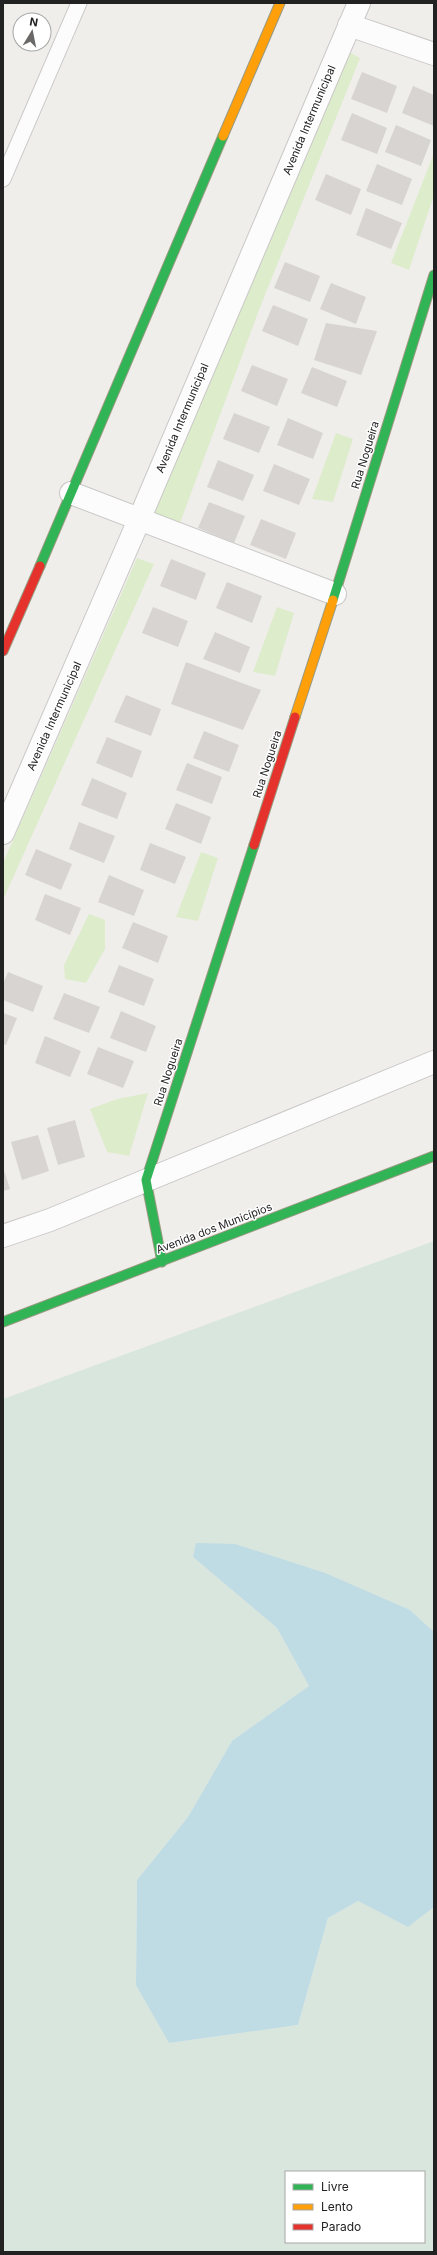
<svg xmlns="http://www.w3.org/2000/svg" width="437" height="2255" font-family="Inter,sans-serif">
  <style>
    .grass { fill: #ddeccb }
    .wetland { fill: #d9e6de; fill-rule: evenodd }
    .water { fill: #bfdbe3 }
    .building { fill: #d7d4d2 }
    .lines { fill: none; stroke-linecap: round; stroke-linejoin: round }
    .lane-casing { stroke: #c9c8c7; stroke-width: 17 }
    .street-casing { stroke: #c9c8c7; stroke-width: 24 }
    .fast-casing { stroke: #999a82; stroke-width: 11 }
    .slow-casing { stroke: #999a82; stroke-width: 11 }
    .jam-casing { stroke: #999a82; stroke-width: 11 }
    .lane { stroke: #fdfcfc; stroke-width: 15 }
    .street { stroke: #fdfcfc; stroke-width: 22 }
    .fast { stroke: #30b455; stroke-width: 9 }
    .slow { stroke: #ff9f0a; stroke-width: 9 }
    .jam { stroke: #e5322d; stroke-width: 9 }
    .labels { text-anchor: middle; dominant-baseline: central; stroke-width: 3; stroke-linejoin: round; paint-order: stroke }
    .street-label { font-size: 11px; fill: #222; stroke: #fff }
  </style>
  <rect width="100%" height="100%" fill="#f0eeeb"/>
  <path class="grass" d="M 347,51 L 360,58 L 259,310 L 177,531 L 149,518 Z
    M 434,153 L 434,195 L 409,270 L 391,263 Z
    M 336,433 L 353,439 L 333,502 L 312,499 Z
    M 137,558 L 154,564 L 3,900 L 3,863 Z
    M 277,607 L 294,613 L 275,676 L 253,672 Z
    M 201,852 L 218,858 L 198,921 L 176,917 Z
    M 89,914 L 105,920 L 105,949 L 86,983 L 65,979 L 64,965 Z
    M 148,1093 L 129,1156 L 107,1152 L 90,1109 L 117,1099 Z"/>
  <path class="wetland" d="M 434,1241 L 434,1632 L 410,1610 L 193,1557 L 277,1628 L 309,1686 L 232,1741 L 188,1817 L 137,1880 L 136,1984 L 169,2043 L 298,2025 L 328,1918 L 358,1901 L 408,1927 L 434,1907 L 434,2252 L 3,2252 L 3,1399 ZM 286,2172 L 424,2172 L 424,2242 L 286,2242 Z"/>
  <path class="water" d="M 196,1543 L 235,1544 L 325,1573 L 410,1610 L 434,1632 L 434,1907 L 408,1927 L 358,1901 L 328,1918 L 298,2025 L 169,2043 L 136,1985 L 137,1880 L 188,1817 L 232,1741 L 309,1686 L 277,1628 L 193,1557 Z"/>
  <path class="building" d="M 362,72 L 397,86 L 387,113 L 351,99 Z
    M 413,86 L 434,95 L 434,126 L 402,113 Z
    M 352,113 L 387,128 L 377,154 L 341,140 Z
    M 396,125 L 431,140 L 421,166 L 385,152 Z
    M 377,164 L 412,179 L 402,205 L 366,191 Z
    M 326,174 L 361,189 L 351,215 L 315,200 Z
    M 366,208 L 402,223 L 391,249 L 356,235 Z
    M 285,262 L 320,276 L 310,302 L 274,288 Z
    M 331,283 L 366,297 L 356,324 L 320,309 Z
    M 273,305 L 308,319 L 298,346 L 262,331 Z
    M 326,323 L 377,331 L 361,375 L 314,360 Z
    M 252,365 L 288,379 L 277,406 L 241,391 Z
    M 312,367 L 347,381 L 337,407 L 301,393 Z
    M 234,413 L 270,427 L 259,453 L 223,439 Z
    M 288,418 L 323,433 L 313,459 L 277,445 Z
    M 218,460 L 254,475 L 243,501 L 207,487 Z
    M 274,464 L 310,479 L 299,505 L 263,491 Z
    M 209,502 L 245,516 L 234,543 L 198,528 Z
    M 261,519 L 296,533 L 286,559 L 250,545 Z
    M 171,559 L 206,573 L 196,600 L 160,586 Z
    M 227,582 L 262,596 L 252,623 L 216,608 Z
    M 153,607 L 188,621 L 178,647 L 142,633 Z
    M 215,632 L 250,647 L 240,673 L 203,659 Z
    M 186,662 L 261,690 L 243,730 L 171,704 Z
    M 126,695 L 161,709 L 151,736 L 114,722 Z
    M 204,731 L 239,745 L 229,772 L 193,758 Z
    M 107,737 L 142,751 L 132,778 L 96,763 Z
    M 187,763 L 222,777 L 212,804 L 176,790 Z
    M 92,778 L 127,793 L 117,819 L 81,805 Z
    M 176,803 L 211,817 L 201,844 L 165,829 Z
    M 79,822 L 115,836 L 104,863 L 69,849 Z
    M 150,843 L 186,857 L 175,884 L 140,870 Z
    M 36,849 L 72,864 L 61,890 L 25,875 Z
    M 109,875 L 144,890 L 134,916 L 98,902 Z
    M 45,894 L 81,908 L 70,935 L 35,920 Z
    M 133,922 L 168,936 L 158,963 L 122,948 Z
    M 119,965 L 154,979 L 144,1006 L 108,992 Z
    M 8,972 L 43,986 L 33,1012 L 3,1000 L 3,984 Z
    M 64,993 L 100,1007 L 89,1033 L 53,1019 Z
    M 121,1011 L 156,1026 L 146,1052 L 110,1038 Z
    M 3,1013 L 17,1018 L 6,1045 L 3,1044 Z
    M 45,1036 L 81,1051 L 70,1077 L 35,1063 Z
    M 98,1047 L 134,1061 L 123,1088 L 87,1074 Z
    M 75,1120 L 85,1157 L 58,1165 L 47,1128 Z
    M 38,1135 L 49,1171 L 22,1180 L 11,1142 Z
    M 3,1167 L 10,1189 L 3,1191 Z"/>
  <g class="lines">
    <g class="lane-casing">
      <path id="lane" d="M 3,179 L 79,3"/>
    </g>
    <g class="street-casing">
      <path id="street" d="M 349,25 L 434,54
        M 71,493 L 335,594
        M 3,833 L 139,520 L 359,3
        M 3,1236 L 50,1220 L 434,1062"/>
    </g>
    <g class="fast-casing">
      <path id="fast" d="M 40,566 L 223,136
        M 333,600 L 434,275
        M 162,1262 L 146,1180 L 254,845
        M 3,1322 L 434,1156"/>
    </g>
    <g class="slow-casing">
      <path id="slow" d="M 223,136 L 280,3
        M 295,717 L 333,600"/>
    </g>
    <g class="jam-casing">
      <path id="jam" d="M 3,651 L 40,566
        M 254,845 L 295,717"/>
    </g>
    <use href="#lane" class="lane"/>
    <use href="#street" class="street"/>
    <use href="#fast" class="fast"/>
    <use href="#slow" class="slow"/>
    <use href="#jam" class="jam"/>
  </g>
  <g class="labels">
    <g class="street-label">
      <text transform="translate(309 120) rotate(-67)">Avenida Intermunicipal</text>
      <text transform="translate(182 418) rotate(-67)">Avenida Intermunicipal</text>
      <text transform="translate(365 455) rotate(-73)">Rua Nogueira</text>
      <text transform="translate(54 716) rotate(-66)">Avenida Intermunicipal</text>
      <text transform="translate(267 764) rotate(-72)">Rua Nogueira</text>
      <text transform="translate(168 1072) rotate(-72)">Rua Nogueira</text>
      <text transform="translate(214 1228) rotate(-21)">Avenida dos Municípios</text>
    </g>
  </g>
  <rect width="437" height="2255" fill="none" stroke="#222222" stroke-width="8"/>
  <rect x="285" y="2171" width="140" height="72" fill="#ffffff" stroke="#a7a7a7"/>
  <rect x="293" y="2184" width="20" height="6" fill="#30b455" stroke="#a7a7a7"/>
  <text x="321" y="2191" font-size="12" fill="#222222">Livre</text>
  <rect x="293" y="2204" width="20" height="6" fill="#ff9f0a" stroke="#a7a7a7"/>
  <text x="321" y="2211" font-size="12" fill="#222222">Lento</text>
  <rect x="293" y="2224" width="20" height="6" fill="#e5322d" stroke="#a7a7a7"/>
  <text x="321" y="2231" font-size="12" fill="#222222">Parado</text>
  <g transform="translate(32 32) rotate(10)"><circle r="19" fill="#ffffff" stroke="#a7a7a7"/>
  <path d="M0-3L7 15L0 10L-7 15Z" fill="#6a6968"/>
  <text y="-6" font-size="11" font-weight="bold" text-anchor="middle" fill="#222222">N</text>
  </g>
</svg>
